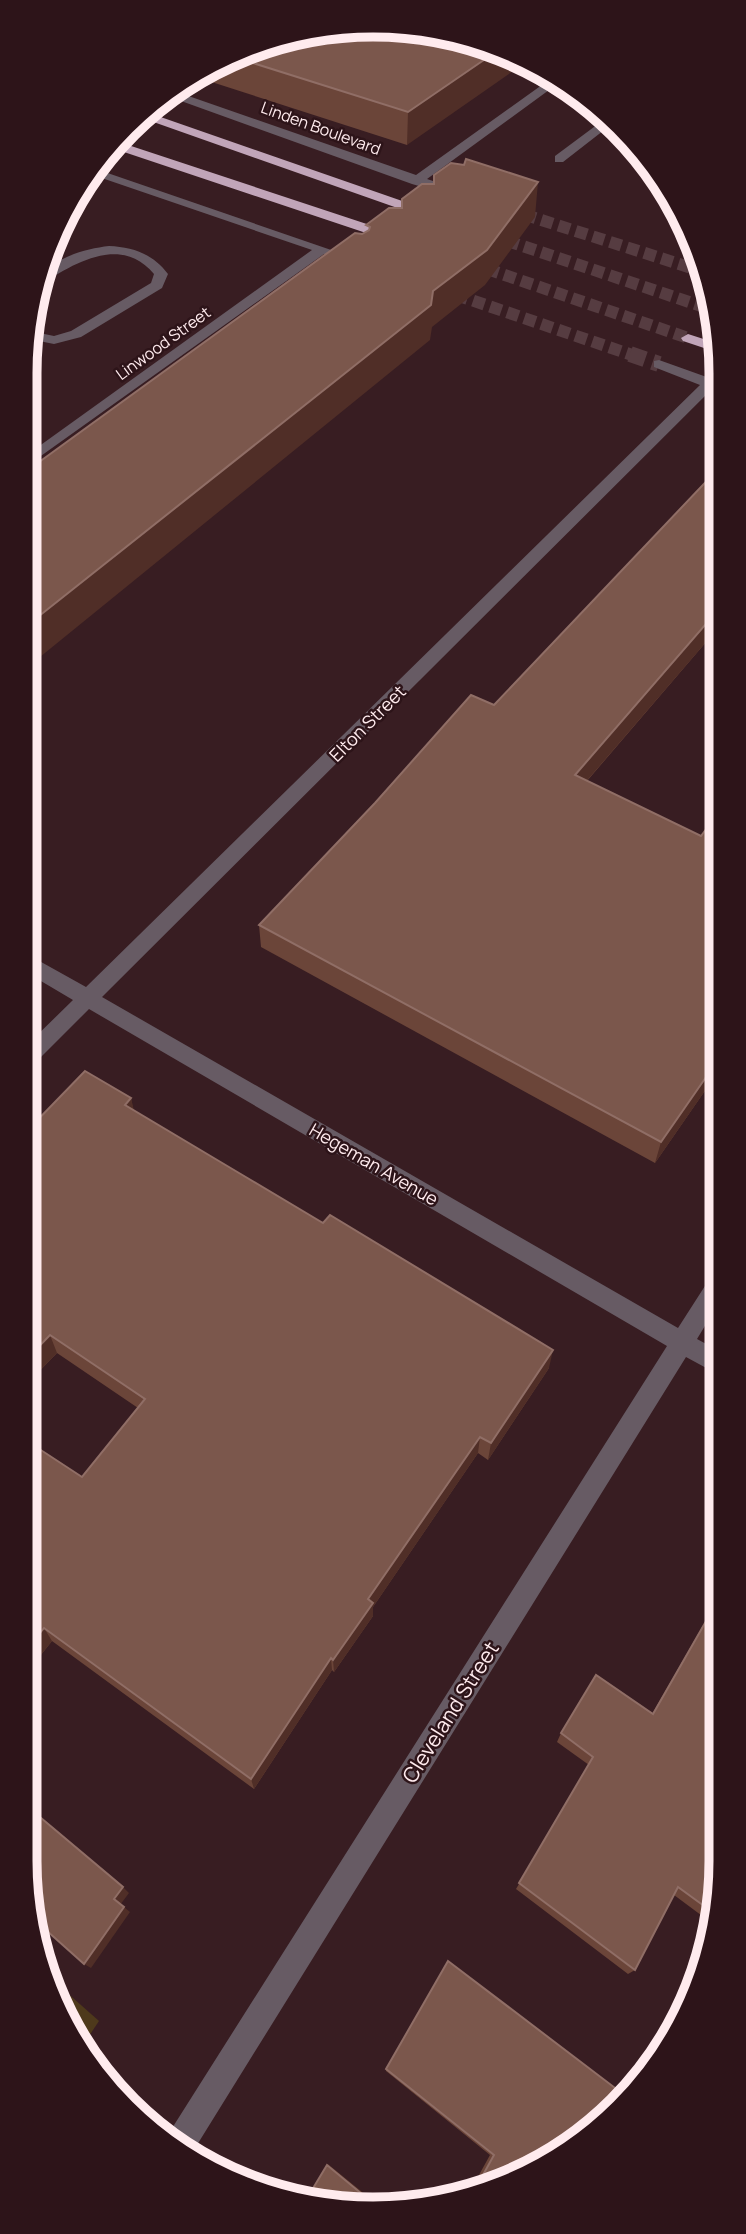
<svg xmlns="http://www.w3.org/2000/svg" width="746" height="2234" font-family="Manrope,sans-serif">
  <style>
    .green { fill: #4e391b }
    .lines { fill: none; stroke-linecap: round; stroke-linejoin: round }
    .minor-tunnel-far1 { stroke: #563c41; stroke-width: 12; stroke-dasharray: 12 6; stroke-linecap: butt }
    .minor-tunnel { stroke: #563c41; stroke-width: 16; stroke-dasharray: 16 8; stroke-linecap: butt }
    .highway-tunnel { stroke: #563c41; stroke-width: 12; stroke-dasharray: 12 6; stroke-linecap: butt }
    .minor { fill: #675b64; fill-rule: evenodd }
    .highway { fill: #c1a5b9; fill-rule: evenodd }
    .wall { fill: #6b4539 }
    .shaded-wall { fill: #502e27 }
    .building { fill: #7b574c; stroke: #906e66; stroke-width: 2 }
    .labels { text-anchor: middle; dominant-baseline: central; stroke-width: 5; stroke-linejoin: round; paint-order: stroke }
    .far-street-label { font-size: 16px; fill: #ffebee; stroke: #2d1419 }
    .street-label { font-size: 18px; fill: #ffebee; stroke: #2d1419 }
    .near-street-label { font-size: 21px; fill: #ffebee; stroke: #2d1419 }
    .rim { fill: none; stroke: #ffebee; stroke-width: 9 }
  </style>
  <rect width="100%" height="100%" fill="#381d22"/>
  <path class="green" d="M 47,1975 L 99,2021 L 83,2045 L 51,1994 Z"/>
  <g class="lines">
    <path class="minor-tunnel-far1" d="M 507,209 L 701,271
      M 439,289 L 635,356"/>
    <path class="minor-tunnel" d="M 630,354 L 659,364"/>
    <path class="highway-tunnel" d="M 490,235 L 713,310
      M 470,263 L 688,338"/>
    <path class="minor" d="M 553,77 L 560,82 L 427,179 L 457,189 L 459,192 L 453,196 L 412,184 L 170,97 L 177,92 L 416,175 Z
      M 592,109 L 607,120 L 608,127 L 563,162 L 555,162 L 555,156 L 598,124 L 590,111 Z
      M 93,168 L 337,252 L 331,256 L 324,254 L 24,468 L 24,457 L 312,250 L 90,174 Z
      M 109,246 C 133,247 153,254 168,274 L 162,288 L 81,337 L 54,344 L 29,339 L 30,331 L 54,336 L 71,331 L 151,283 L 154,274 C 122,235 76,262 43,283 L 36,284 C 48,259 83,249 109,246 Z
      M 659,360 L 715,380 L 719,382 L 719,391 L 712,389 L 102,997 L 678,1328 L 712,1275 L 720,1272 L 720,1301 L 697,1339 L 721,1352 L 721,1376 L 686,1357 L 192,2153 L 169,2133 L 667,1346 L 89,1009 L 31,1067 L 24,1069 L 24,1048 L 73,1000 L 24,971 L 24,956 L 34,958 L 86,987 L 700,385 L 654,367 L 654,361 Z"/>
    <path class="highway" d="M 152,114 L 431,211 L 433,214 L 431,217 L 423,217 L 145,119 Z
      M 119,142 L 397,234 L 398,237 L 397,240 L 387,240 L 112,148 Z
      M 688,334 L 719,344 L 719,353 L 683,341 L 681,338 Z"/>
  </g>
  <path class="wall" d="M 327,28 L 463,36 L 407,145 L 193,76 L 198,71 Z
    M 719,468 L 719,627 L 587,781 L 701,836 L 719,812 L 720,1069 L 655,1163 L 261,947 L 259,925 L 494,705 Z
    M 131,1098 L 133,1110 L 549,1368 L 488,1460 L 478,1453 L 373,1607 L 373,1616 L 334,1672 L 332,1670 L 254,1789 L 52,1641 L 24,1676 L 82,1477 L 138,1408 L 57,1353 L 24,1387 Z
    M 721,1594 L 722,1861 L 713,1924 L 674,1895 L 635,1970 L 628,1974 L 516,1889 L 589,1765 L 557,1742 L 561,1733 L 652,1714 Z
    M 386,2069 L 567,2151 L 468,2195 L 490,2155 L 386,2071 Z"/>
  <path class="shaded-wall" d="M 497,51 L 526,62 L 407,145 L 408,112 Z
    M 538,182 L 535,217 L 485,285 L 432,327 L 430,340 L 24,670 L 24,628 L 433,291 Z
    M 719,609 L 719,627 L 571,799 L 575,775 Z
    M 720,1057 L 720,1069 L 655,1163 L 661,1142 Z
    M 131,1098 L 136,1119 L 125,1105 Z
    M 50,1335 L 57,1353 L 24,1387 L 24,1362 Z
    M 553,1350 L 549,1368 L 488,1460 L 491,1443 Z
    M 480,1437 L 478,1453 L 373,1607 L 373,1616 L 334,1672 L 333,1660 L 368,1599 Z
    M 44,1628 L 52,1641 L 24,1676 L 24,1653 Z
    M 331,1658 L 332,1670 L 254,1789 L 251,1779 Z
    M 123,1887 L 129,1893 L 120,1905 L 114,1899 Z
    M 124,1907 L 130,1912 L 91,1968 L 84,1964 Z
    M 328,2164 L 376,2203 L 374,2204 L 327,2165 Z"/>
  <path class="building" d="M 327,28 L 463,36 L 497,51 L 408,112 L 237,58 Z
    M 466,159 L 538,182 L 487,250 L 433,291 L 431,305 L 24,628 L 24,473 L 355,233 L 362,234 L 369,230 L 370,227 L 366,225 L 389,208 L 402,208 L 402,199 L 422,184 L 434,184 L 434,175 L 451,163 L 464,165 Z
    M 719,468 L 719,609 L 575,775 L 701,836 L 719,812 L 720,1057 L 661,1142 L 259,925 L 375,803 L 471,695 L 494,705 Z
    M 85,1071 L 131,1098 L 125,1105 L 239,1173 L 323,1223 L 330,1215 L 553,1350 L 491,1443 L 480,1437 L 368,1599 L 373,1603 L 333,1660 L 331,1658 L 251,1779 L 44,1628 L 24,1653 L 24,1439 L 82,1477 L 145,1399 L 50,1335 L 24,1362 L 24,1134 Z
    M 721,1595 L 722,1861 L 715,1914 L 678,1887 L 635,1970 L 519,1883 L 593,1757 L 561,1733 L 596,1675 L 653,1714 Z
    M 28,1807 L 123,1887 L 114,1899 L 124,1907 L 84,1964 L 37,1922 L 24,1861 L 24,1811 Z
    M 448,1961 L 623,2094 L 567,2151 L 473,2193 L 494,2155 L 386,2069 Z
    M 327,2165 L 374,2204 L 328,2207 L 306,2200 Z"/>
  <g class="labels">
    <g class="far-street-label">
      <text transform="translate(321 128) rotate(20)">Linden Boulevard</text>
      <text transform="translate(163 343) rotate(-36)">Linwood Street</text>
    </g>
    <g class="street-label">
      <text transform="translate(367 723) rotate(-45)">Elton Street</text>
      <text transform="translate(374 1164) rotate(30)">Hegeman Avenue</text>
    </g>
    <g class="near-street-label">
      <text transform="translate(450 1712) rotate(-58)">Cleveland Street</text>
    </g>
  </g>
  <path d="M0 0H746V2234H0ZM373 37H373A336 336 0 0 1 709 373V1861A336 336 0 0 1 373 2197H373A336 336 0 0 1 37 1861V373A336 336 0 0 1 373 37Z" fill="#2d1419" fill-rule="evenodd"/>
  <path class="rim" d="M373 37H373A336 336 0 0 1 709 373V1861A336 336 0 0 1 373 2197H373A336 336 0 0 1 37 1861V373A336 336 0 0 1 373 37Z"/>
</svg>
